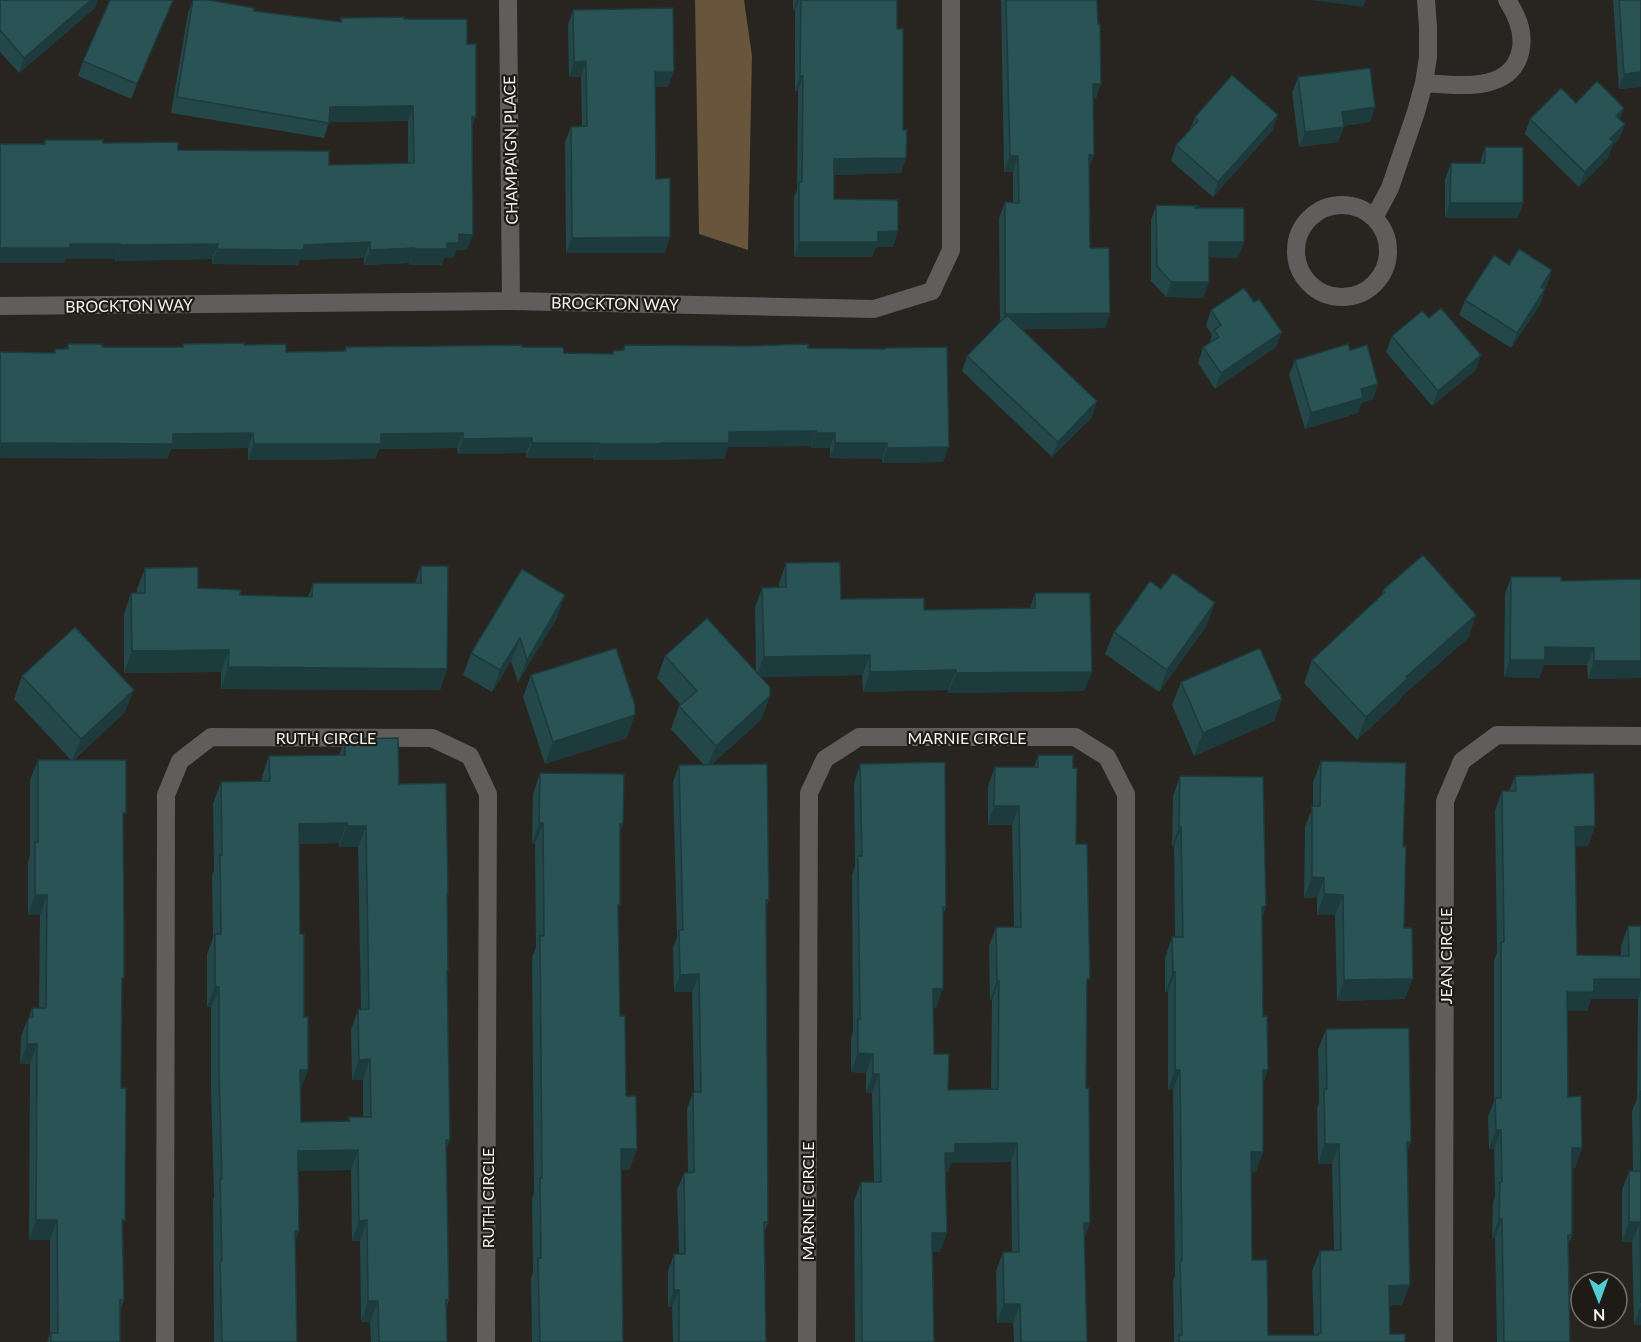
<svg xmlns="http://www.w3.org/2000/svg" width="1641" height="1342" font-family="Lato,sans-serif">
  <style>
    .water { fill: #68553b }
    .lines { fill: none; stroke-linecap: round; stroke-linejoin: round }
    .minor { stroke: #605e5c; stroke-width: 18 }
    .wall { fill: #244749; fill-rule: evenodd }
    .shaded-wall { fill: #1d3a3c }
    .building { fill: #2a5355; stroke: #1d3a3c; stroke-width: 1.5; fill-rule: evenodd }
    .labels { text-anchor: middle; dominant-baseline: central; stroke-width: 4.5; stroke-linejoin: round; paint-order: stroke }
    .street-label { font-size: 16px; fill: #f5f2ef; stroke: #1e1b16 }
  </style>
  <rect width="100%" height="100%" fill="#28241f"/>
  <path class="water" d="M 695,0 L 744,0 L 752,56 L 748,250 L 699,234 Z"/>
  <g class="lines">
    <path class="minor" d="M 508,0 L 511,301
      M 1424,83 C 1458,85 1514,94 1521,48 C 1524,30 1516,14 1507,0
      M1296 251a46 46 0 1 1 92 0a46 46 0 1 1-92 0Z
      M 1374,218 L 1390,188 L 1416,112 L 1424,83 L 1428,57 L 1428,27 L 1426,0
      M 0,306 L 511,301 L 874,309 L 932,291 L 951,250 L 951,0
      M 165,1342 L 166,795 L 180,761 L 211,737 L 432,738 L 470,756 L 488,794 L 486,1342
      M 807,1342 L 809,793 L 825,759 L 859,737 L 1075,737 L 1107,757 L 1126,794 L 1126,1342
      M 1444,1342 L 1445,801 L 1462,761 L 1497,735 L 1641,736"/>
  </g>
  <path class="wall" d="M 0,0 L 97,0 L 95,8 L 19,73 L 0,52 Z
    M 173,0 L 131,99 L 78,76 L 83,61 Z
    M 193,0 L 209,0 L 254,11 L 340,22 L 341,18 L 404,19 L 467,44 L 472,128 L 467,250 L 456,250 L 453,258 L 444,258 L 442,265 L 409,265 L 409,263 L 364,265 L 364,258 L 300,260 L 298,265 L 212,264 L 212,259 L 115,261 L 115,259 L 66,259 L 64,263 L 43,144 L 45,140 L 103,143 L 178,150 L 329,165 L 408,163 L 408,121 L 329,122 L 324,138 L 171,113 L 188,13 Z
    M 793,0 L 897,0 L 901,173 L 834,175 L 834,199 L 898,231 L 893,247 L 876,247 L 872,257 L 794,257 L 794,197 L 797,190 L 798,91 L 795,91 L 795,10 L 793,10 Z
    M 1001,0 L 1097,0 L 1096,99 L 1093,99 L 1094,155 L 1089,168 L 1090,248 L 1110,313 L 1105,328 L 1022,329 L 1092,417 L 1052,457 L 962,371 L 967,356 L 1000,322 L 999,218 L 1005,202 L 1013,203 L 1013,172 L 1004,172 Z
    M 1613,0 L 1641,0 L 1641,87 L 1619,89 Z
    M 573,10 L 668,87 L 655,87 L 656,179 L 665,253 L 566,253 L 565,142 L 571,127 L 582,126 L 581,77 L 569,77 L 568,25 Z
    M 1298,77 L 1375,107 L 1370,122 L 1344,126 L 1338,142 L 1299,147 L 1292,93 Z
    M 1576,103 L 1620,120 L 1625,124 L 1619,139 L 1612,146 L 1608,158 L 1579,187 L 1525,134 L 1530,119 Z
    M 1278,115 L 1272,131 L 1213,197 L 1171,161 L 1176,145 L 1190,130 L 1195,117 Z
    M 1485,147 L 1518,218 L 1445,218 L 1445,179 L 1451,163 L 1480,163 Z
    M 1156,205 L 1198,206 L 1197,208 L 1244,242 L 1238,258 L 1209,257 L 1209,282 L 1203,298 L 1166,297 L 1151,281 L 1151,220 Z
    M 1509,265 L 1552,270 L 1545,289 L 1540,305 L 1511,348 L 1459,315 L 1465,300 Z
    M 1211,310 L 1276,347 L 1215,389 L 1198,363 L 1203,347 L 1209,344 L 1212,335 L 1206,326 Z
    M 1392,336 L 1476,370 L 1432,406 L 1386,352 Z
    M 68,344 L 102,347 L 182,347 L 183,344 L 244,345 L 286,352 L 344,351 L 346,347 L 522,347 L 564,353 L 612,354 L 613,351 L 623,350 L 625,345 L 808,348 L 943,462 L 882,463 L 882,459 L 830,458 L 830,448 L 811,448 L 811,446 L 728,447 L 724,459 L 593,460 L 593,458 L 526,458 L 526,453 L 458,454 L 457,448 L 379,449 L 375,459 L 248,460 L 248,448 L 171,449 L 167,459 L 53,353 L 55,349 L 66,349 Z
    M 1295,360 L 1378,384 L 1373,399 L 1361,403 L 1358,413 L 1305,429 L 1289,375 Z
    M 786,563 L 841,599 L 924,610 L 1030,608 L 1035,593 L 1092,672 L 1084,691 L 948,693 L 948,690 L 863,692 L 862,675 L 761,677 L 762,719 L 711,765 L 766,910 L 768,1222 L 765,1231 L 766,1342 L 673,1342 L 672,1307 L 668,1307 L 668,1271 L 674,1254 L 679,1254 L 677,1190 L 684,1173 L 688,1172 L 687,1109 L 693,1092 L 694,1092 L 692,992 L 674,992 L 673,947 L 677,938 L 673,782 L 679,765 L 704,765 L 671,729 L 679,706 L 681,705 L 657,678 L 665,656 L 756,671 L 755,607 L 762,588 L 779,587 L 779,583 Z
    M 421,566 L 447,669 L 440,690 L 221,689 L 221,672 L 124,673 L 124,614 L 131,593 L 137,593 L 137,589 L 145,568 L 198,588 L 240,595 L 308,597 L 313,583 L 415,583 Z
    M 1511,577 L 1561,581 L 1641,579 L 1641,678 L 1588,679 L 1587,665 L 1544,665 L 1539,678 L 1504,677 L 1505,594 Z
    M 1161,589 L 1207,625 L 1159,692 L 1105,654 L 1114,632 Z
    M 1383,590 L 1476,615 L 1468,638 L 1401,697 L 1399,701 L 1357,740 L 1304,683 L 1312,660 L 1381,596 Z
    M 557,618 L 518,682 L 511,661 L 492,692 L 463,675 L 471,653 Z
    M 531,675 L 627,738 L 545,764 L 523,697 Z
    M 22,676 L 125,712 L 74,760 L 123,820 L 121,1088 L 124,1300 L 120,1310 L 120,1342 L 47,1342 L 50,1334 L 50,1240 L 29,1240 L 30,1064 L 20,1064 L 21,1037 L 28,1018 L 29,1017 L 32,1008 L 39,1008 L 40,915 L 28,915 L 28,862 L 30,855 L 30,780 L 38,760 L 71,760 L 14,699 Z
    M 1181,682 L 1282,699 L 1274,721 L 1194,756 L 1172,705 Z
    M 345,739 L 399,784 L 448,894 L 447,898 L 447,975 L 450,1140 L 446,1149 L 449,1300 L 447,1306 L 447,1342 L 371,1342 L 370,1322 L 361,1322 L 360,1241 L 352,1241 L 351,1170 L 298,1171 L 299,1231 L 295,1242 L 297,1342 L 214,1342 L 213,1200 L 214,1197 L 211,1091 L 211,1007 L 207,1007 L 207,954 L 213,938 L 212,875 L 214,870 L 213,803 L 221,782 L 262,781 L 262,776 L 269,756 L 339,755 ZM 339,843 L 339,847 L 358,847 L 361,1009 L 358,1010 L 351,1030 L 352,1080 L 363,1080 L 363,1117 L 349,1117 L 348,1121 L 301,1122 L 300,1090 L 308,1070 L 304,1017 L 300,934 L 299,844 Z
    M 1038,755 L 1076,844 L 1087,986 L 1086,1088 L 1090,1223 L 1084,1239 L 1087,1342 L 1014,1342 L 1013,1323 L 997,1323 L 996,1271 L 1003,1252 L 1012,1252 L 1011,1162 L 951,1163 L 948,1172 L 946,1172 L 940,1252 L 933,1252 L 934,1342 L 855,1342 L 854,1201 L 861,1182 L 874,1182 L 872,1093 L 866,1093 L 866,1073 L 851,1072 L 851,1038 L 853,1032 L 852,875 L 855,866 L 854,783 L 860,764 L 946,907 L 943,916 L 936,1008 L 933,1008 L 934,1054 L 948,1090 L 991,1090 L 992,1000 L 990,1000 L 989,946 L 996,927 L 1014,927 L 1012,825 L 988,825 L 988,786 L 995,767 L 1034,767 Z
    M 1321,761 L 1403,846 L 1405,999 L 1337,1001 L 1335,915 L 1317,915 L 1317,898 L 1304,898 L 1305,827 L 1313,806 L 1313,782 Z
    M 540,773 L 623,824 L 620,834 L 618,911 L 620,1016 L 626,1096 L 637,1149 L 629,1170 L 621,1170 L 623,1342 L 532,1342 L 531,1279 L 533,1272 L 532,1199 L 534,1193 L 532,957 L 536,947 L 535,844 L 532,844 L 533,794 Z
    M 1180,776 L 1266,906 L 1262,917 L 1263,1152 L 1256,1172 L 1251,1172 L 1252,1260 L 1268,1335 L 1314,1335 L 1312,1271 L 1320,1251 L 1334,1251 L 1332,1164 L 1318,1164 L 1317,1109 L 1319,1102 L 1318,1049 L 1326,1029 L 1411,1142 L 1407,1152 L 1402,1305 L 1389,1305 L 1390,1334 L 1405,1342 L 1174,1342 L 1173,1281 L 1175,1275 L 1173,1090 L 1168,1090 L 1168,992 L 1165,992 L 1165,958 L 1172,937 L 1175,937 L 1174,847 L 1172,847 L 1173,796 Z
    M 1515,776 L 1595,826 L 1588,846 L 1575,846 L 1577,955 L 1621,956 L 1621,946 L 1628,926 L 1641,926 L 1641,1325 L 1634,1325 L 1632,1242 L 1622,1242 L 1622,1190 L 1629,1171 L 1633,1171 L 1632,1111 L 1637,1099 L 1638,999 L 1591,999 L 1587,1011 L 1567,1011 L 1568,1097 L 1582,1148 L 1575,1168 L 1572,1168 L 1572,1235 L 1569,1243 L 1570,1342 L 1497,1342 L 1495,1238 L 1492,1238 L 1493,1202 L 1495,1196 L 1494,1149 L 1489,1149 L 1488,1117 L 1494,1101 L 1494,961 L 1497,952 L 1495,811 L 1502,791 L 1509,791 Z"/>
  <path class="shaded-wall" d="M 91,0 L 97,0 L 95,8 L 19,73 L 24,58 Z
    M 173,0 L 170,9 L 131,99 L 137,84 Z
    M 797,0 L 799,0 L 795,10 L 793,10 Z
    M 1311,0 L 1366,0 L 1363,7 Z
    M 586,61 L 581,77 L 569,77 L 574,62 Z
    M 655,72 L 674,72 L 668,87 L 649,87 Z
    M 1641,72 L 1641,87 L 1619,89 L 1624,74 Z
    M 800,76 L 803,76 L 798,91 L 795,91 Z
    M 1093,84 L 1101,84 L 1096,99 L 1087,99 Z
    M 413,106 L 408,121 L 324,122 L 330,107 Z
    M 1375,107 L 1370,122 L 1336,127 L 1342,112 Z
    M 1624,108 L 1619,123 L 1616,116 Z
    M 1278,115 L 1272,131 L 1213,197 L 1218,182 Z
    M 472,117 L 476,117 L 470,132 Z
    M 1625,124 L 1619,139 L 1612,146 L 1608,158 L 1579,187 L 1585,172 L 1610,139 Z
    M 1344,127 L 1338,142 L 1299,147 L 1305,132 Z
    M 1089,155 L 1094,155 L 1088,170 Z
    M 1010,156 L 1018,156 L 1013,172 L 1004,172 Z
    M 906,158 L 901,173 L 829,175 L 834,159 Z
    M 1450,203 L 1523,203 L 1518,218 L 1445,218 Z
    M 898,231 L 893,247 L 876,247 L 872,257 L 794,257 L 799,242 L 878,232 Z
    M 459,234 L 473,235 L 467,250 L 456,250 L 453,258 L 444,258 L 442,265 L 409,265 L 414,249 L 447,243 Z
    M 670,237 L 665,253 L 566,253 L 572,238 Z
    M 370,242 L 364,258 L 300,260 L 298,265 L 212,264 L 217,249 Z
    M 1209,242 L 1244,242 L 1238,258 L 1203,257 Z
    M 70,244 L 120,244 L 115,259 L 66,259 L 64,263 L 0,263 L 0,248 Z
    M 218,244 L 212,259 L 115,261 L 120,245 Z
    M 414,248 L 409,263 L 364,265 L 370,250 Z
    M 1552,270 L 1547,286 L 1536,302 L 1541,287 Z
    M 1171,282 L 1209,282 L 1203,298 L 1166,297 Z
    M 1545,289 L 1540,305 L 1511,348 L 1517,333 Z
    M 1110,313 L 1105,328 L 1000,330 L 1005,314 Z
    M 1282,332 L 1276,347 L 1215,389 L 1221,373 Z
    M 1481,355 L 1476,370 L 1432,406 L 1438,391 Z
    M 1378,384 L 1373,399 L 1361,403 L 1358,413 L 1305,429 L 1311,413 L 1361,389 Z
    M 1097,401 L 1092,417 L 1052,457 L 1058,442 Z
    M 816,431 L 811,446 L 728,447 L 724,459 L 593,460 L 599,444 L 729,432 Z
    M 253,433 L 248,448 L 171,449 L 167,459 L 0,458 L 0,443 L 173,434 Z
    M 463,433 L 457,448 L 379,449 L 375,459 L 248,460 L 254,444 L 381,434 Z
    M 816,433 L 835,433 L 830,448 L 811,448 Z
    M 532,438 L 526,453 L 458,454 L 463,439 Z
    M 532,443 L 599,443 L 593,458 L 526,458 Z
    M 835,443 L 887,443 L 882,459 L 830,458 Z
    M 949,447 L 943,462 L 882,463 L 887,448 Z
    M 565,595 L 557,618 L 518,682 L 527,660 Z
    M 1215,603 L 1207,625 L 1159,692 L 1167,670 Z
    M 1476,615 L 1468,638 L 1401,697 L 1399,701 L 1357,740 L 1366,717 L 1406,677 Z
    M 520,638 L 511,661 L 492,692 L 500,670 Z
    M 1545,647 L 1594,648 L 1587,665 L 1544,665 L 1539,678 L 1504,677 L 1510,660 Z
    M 229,650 L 221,672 L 124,673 L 132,651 Z
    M 870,655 L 862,675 L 756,677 L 764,657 Z
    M 1594,661 L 1641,661 L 1641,678 L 1588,679 Z
    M 228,667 L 447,669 L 440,690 L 221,689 Z
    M 956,670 L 948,690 L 863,692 L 870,672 Z
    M 1092,672 L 1084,691 L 948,693 L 956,673 Z
    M 134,690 L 125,712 L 72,761 L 81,739 Z
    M 770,696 L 762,719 L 707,768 L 716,746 Z
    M 1282,699 L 1274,721 L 1194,756 L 1203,733 Z
    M 635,715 L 627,738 L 545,764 L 553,742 Z
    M 994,806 L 1019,806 L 1012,825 L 988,825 Z
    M 347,823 L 339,843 L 291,844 L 299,824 Z
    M 539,823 L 543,823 L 535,844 L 532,844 Z
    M 620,824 L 623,824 L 616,845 Z
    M 347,826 L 366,826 L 358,847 L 339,847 Z
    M 1595,826 L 1588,846 L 1568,847 L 1575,827 Z
    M 1179,827 L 1181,827 L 1174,847 L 1172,847 Z
    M 1312,877 L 1324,878 L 1317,898 L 1304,898 Z
    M 1324,894 L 1343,895 L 1335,915 L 1317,915 Z
    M 35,895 L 47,895 L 40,915 L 28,915 Z
    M 766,900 L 769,900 L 763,918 Z
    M 1266,906 L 1258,927 L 1262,907 Z
    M 1173,972 L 1175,972 L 1168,992 L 1165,992 Z
    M 699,974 L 692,992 L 674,992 L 680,975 Z
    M 1413,979 L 1405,999 L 1337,1001 L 1344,980 Z
    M 1594,979 L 1641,979 L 1641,989 L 1638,999 L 1591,999 L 1587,1011 L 1560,1011 L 1567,992 Z
    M 997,981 L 999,981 L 992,1000 L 990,1000 Z
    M 215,987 L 219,987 L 211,1007 L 207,1007 Z
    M 933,989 L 943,989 L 936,1008 L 926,1008 Z
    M 27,1044 L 37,1044 L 30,1064 L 20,1064 Z
    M 858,1053 L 873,1054 L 866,1073 L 851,1072 Z
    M 370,1059 L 363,1080 L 352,1080 L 359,1060 Z
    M 300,1070 L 308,1070 L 300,1091 Z
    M 1175,1070 L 1180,1070 L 1173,1090 L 1168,1090 Z
    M 1263,1070 L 1268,1070 L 1261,1090 Z
    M 873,1074 L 879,1074 L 872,1093 L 866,1093 Z
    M 1496,1130 L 1501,1130 L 1494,1149 L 1489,1149 Z
    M 446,1140 L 450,1140 L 442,1160 Z
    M 1407,1142 L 1411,1142 L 1403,1162 Z
    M 1017,1143 L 1011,1162 L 951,1163 L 948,1172 L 938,1172 L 945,1153 L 955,1144 Z
    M 1325,1144 L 1339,1144 L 1332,1164 L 1318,1164 Z
    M 1572,1148 L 1582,1148 L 1575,1168 L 1565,1168 Z
    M 621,1149 L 637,1149 L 629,1170 L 613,1170 Z
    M 358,1150 L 351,1170 L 290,1171 L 298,1151 Z
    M 1251,1152 L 1263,1152 L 1256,1172 L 1243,1172 Z
    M 1499,1219 L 1502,1219 L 1495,1238 L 1492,1238 Z
    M 36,1220 L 57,1220 L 50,1240 L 29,1240 Z
    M 367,1220 L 360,1241 L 352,1241 L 359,1221 Z
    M 1629,1222 L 1640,1222 L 1632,1242 L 1622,1242 Z
    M 1084,1223 L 1090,1223 L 1083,1241 Z
    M 295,1231 L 299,1231 L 292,1251 Z
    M 932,1233 L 947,1233 L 940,1252 L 925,1252 Z
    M 1410,1285 L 1402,1305 L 1382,1306 L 1389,1286 Z
    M 674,1290 L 679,1290 L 672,1307 L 668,1307 Z
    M 368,1301 L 378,1301 L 370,1322 L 361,1322 Z
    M 1004,1304 L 1020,1304 L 1013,1323 L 997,1323 Z
    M 1641,1306 L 1641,1325 L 1634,1325 Z"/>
  <path class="building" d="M 0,0 L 91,0 L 24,58 L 0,30 Z
    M 110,0 L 173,0 L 137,84 L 83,61 Z
    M 193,0 L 209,0 L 254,8 L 254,11 L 341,22 L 341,18 L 404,17 L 404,19 L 467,19 L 467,44 L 476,44 L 476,117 L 472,117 L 473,235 L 459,234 L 459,243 L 447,243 L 447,249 L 414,249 L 414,248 L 370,250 L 370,242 L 304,245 L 304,250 L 217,249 L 218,244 L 120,245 L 120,244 L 70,244 L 70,248 L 0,248 L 0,144 L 45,144 L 45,140 L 103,140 L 103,143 L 178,142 L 178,150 L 329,151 L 329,165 L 414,163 L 413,106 L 330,107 L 329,123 L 177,97 Z
    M 801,0 L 897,0 L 897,29 L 903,29 L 903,130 L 907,130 L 906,158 L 834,159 L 834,199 L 898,200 L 898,231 L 878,232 L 878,242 L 799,242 L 799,182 L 802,182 L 803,76 L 800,76 Z
    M 1006,0 L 1097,0 L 1098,24 L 1100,24 L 1101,84 L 1093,84 L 1094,155 L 1089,155 L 1090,248 L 1109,248 L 1110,313 L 1005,314 L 1005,202 L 1019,203 L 1018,156 L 1010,156 Z
    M 1619,0 L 1641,0 L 1641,72 L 1624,74 Z
    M 673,8 L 674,72 L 655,72 L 656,179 L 670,178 L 670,237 L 572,238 L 571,127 L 587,126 L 586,61 L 574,62 L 573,10 Z
    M 1370,68 L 1375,107 L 1342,112 L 1344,127 L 1305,132 L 1298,77 Z
    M 1232,75 L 1278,115 L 1218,182 L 1176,145 L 1198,121 L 1195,117 Z
    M 1597,81 L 1624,108 L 1616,116 L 1625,124 L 1610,139 L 1614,142 L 1585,172 L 1530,119 L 1561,88 L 1576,103 Z
    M 1485,147 L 1523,147 L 1523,203 L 1450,203 L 1451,163 L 1485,163 Z
    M 1156,205 L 1198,206 L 1195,208 L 1244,208 L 1244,242 L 1209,242 L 1209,282 L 1171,282 L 1157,266 Z
    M 1519,249 L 1552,270 L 1541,287 L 1545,289 L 1517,333 L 1465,300 L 1494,255 L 1509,265 Z
    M 1244,288 L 1254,302 L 1259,299 L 1282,332 L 1221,373 L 1203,347 L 1219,337 L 1214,330 L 1221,325 L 1211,310 Z
    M 1441,308 L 1481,355 L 1438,391 L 1392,336 L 1422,311 L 1429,318 Z
    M 1007,315 L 1097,401 L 1058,442 L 967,356 Z
    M 244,343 L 244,345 L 286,344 L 286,352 L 346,351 L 346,347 L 522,345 L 522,347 L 563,347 L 564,353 L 613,354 L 613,351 L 624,350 L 625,345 L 746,346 L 808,344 L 808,348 L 885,349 L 885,348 L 947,347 L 949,447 L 887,448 L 887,443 L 835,443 L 835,433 L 816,433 L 816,431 L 729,432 L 729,443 L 661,443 L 661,444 L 599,444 L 599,443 L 532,443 L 532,438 L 463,439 L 463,433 L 381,434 L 381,444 L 254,444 L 253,433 L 173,434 L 173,444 L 0,443 L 0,352 L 55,353 L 55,349 L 68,349 L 68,344 L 102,344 L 102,347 L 183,347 L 183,344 Z
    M 1348,344 L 1350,350 L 1367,345 L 1378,384 L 1361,389 L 1363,398 L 1311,413 L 1295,360 Z
    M 1423,555 L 1476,615 L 1406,677 L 1407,679 L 1366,717 L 1312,660 L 1385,592 L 1383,590 Z
    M 840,562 L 841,599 L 924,598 L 924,610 L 1035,608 L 1035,593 L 1090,593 L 1092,672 L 956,673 L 956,670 L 870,672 L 870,655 L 764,657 L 762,588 L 786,587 L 786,563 Z
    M 421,566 L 448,566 L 447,669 L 228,667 L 229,650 L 132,651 L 131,593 L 145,593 L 145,568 L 198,567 L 198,588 L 241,590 L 240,595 L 312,597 L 313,583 L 421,583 Z
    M 522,569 L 565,595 L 527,660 L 520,638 L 500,670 L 471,653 Z
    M 1173,573 L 1215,603 L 1167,670 L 1114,632 L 1150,581 L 1161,589 Z
    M 1511,577 L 1561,577 L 1561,581 L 1641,579 L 1641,661 L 1594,661 L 1594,648 L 1545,647 L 1545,660 L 1510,660 Z
    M 707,618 L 770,687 L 770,696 L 716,746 L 679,706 L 697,691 L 665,656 Z
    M 75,627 L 134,690 L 81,739 L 22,676 Z
    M 616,648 L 635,705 L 635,715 L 553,742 L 531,675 Z
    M 1260,648 L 1282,699 L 1203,733 L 1181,682 Z
    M 398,738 L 399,784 L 446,783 L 448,894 L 447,894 L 448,971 L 447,971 L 450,1140 L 446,1140 L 449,1300 L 446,1300 L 447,1342 L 379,1342 L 378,1301 L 368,1301 L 367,1220 L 359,1221 L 358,1150 L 298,1151 L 299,1231 L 295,1231 L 297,1342 L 222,1342 L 220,1261 L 222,1261 L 220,1179 L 222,1179 L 219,1070 L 219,987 L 215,987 L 215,934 L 221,934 L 220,855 L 222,855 L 221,782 L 270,781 L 269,756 L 345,755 L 345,739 ZM 347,823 L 347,826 L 366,826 L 369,1009 L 358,1010 L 359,1060 L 370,1059 L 371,1117 L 349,1117 L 350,1121 L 301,1122 L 300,1070 L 308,1070 L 308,1017 L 304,1017 L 304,934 L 300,934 L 299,824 Z
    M 1038,755 L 1073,755 L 1073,768 L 1077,768 L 1076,844 L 1087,844 L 1090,979 L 1087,979 L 1086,1088 L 1089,1088 L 1090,1223 L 1084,1223 L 1087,1342 L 1021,1342 L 1020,1304 L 1004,1304 L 1003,1252 L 1019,1252 L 1017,1143 L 955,1144 L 955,1153 L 945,1153 L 947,1233 L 932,1233 L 934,1342 L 862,1342 L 861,1182 L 881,1182 L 879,1074 L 873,1074 L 873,1054 L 858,1053 L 858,1019 L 860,1019 L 858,856 L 862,856 L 860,764 L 945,762 L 946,907 L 943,907 L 943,989 L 933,989 L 934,1054 L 949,1054 L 948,1090 L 998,1089 L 999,981 L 997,981 L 996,927 L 1021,927 L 1019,806 L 994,806 L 995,767 L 1038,767 Z
    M 38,760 L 126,760 L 126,813 L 123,813 L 124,926 L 124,978 L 122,978 L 121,1088 L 126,1088 L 125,1220 L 122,1220 L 124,1300 L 120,1300 L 120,1342 L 51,1342 L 51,1333 L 58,1333 L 57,1220 L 36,1220 L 37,1044 L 27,1044 L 28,1018 L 33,1017 L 32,1008 L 46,1008 L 47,895 L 35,895 L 35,842 L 38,842 Z
    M 1321,761 L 1406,763 L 1403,846 L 1406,846 L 1404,928 L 1412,928 L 1413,979 L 1344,980 L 1343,895 L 1324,894 L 1324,878 L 1312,877 L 1312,806 L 1320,806 Z
    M 767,764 L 769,900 L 766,900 L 768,1222 L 764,1222 L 766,1342 L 679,1342 L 679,1290 L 674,1290 L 674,1254 L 685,1254 L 684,1173 L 694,1172 L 693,1092 L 701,1092 L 699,974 L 680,975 L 679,930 L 683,930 L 679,765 Z
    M 540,773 L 624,774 L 623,824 L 620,824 L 620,905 L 618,905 L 620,1016 L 625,1016 L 626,1096 L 636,1096 L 637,1149 L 621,1149 L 623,1342 L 540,1342 L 538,1258 L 541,1258 L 540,1178 L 542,1178 L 540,936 L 544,936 L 543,823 L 539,823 Z
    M 1594,773 L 1595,826 L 1575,827 L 1577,955 L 1629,956 L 1628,926 L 1641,926 L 1641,979 L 1594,979 L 1594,992 L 1567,992 L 1568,1097 L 1581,1096 L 1582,1148 L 1572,1148 L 1572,1235 L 1568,1235 L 1570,1342 L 1504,1342 L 1502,1219 L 1499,1219 L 1500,1182 L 1502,1182 L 1501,1130 L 1496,1130 L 1495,1098 L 1501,1098 L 1501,942 L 1504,942 L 1502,791 L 1516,791 L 1515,776 Z
    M 1180,776 L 1263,777 L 1266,906 L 1262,907 L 1263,1016 L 1267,1016 L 1268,1070 L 1263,1070 L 1263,1152 L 1251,1152 L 1252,1260 L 1267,1260 L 1268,1335 L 1318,1335 L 1318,1333 L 1321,1333 L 1320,1251 L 1341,1250 L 1339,1144 L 1325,1144 L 1324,1089 L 1327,1089 L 1326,1029 L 1409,1028 L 1411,1142 L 1407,1142 L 1410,1285 L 1389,1286 L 1390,1334 L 1405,1334 L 1405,1342 L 1179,1342 L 1179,1335 L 1182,1335 L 1180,1261 L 1182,1261 L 1180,1070 L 1175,1070 L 1175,972 L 1173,972 L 1172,937 L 1183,937 L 1181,827 L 1179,827 Z
    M 1640,1091 L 1641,1091 L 1641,1303 L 1640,1222 L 1629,1222 L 1629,1171 L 1641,1171 Z"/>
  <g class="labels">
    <g class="street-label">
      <text transform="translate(510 150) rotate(-91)">CHAMPAIGN PLACE</text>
      <text transform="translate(615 303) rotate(1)">BROCKTON WAY</text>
      <text transform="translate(129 305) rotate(-1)">BROCKTON WAY</text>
      <text x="326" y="737">RUTH CIRCLE</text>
      <text x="967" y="737">MARNIE CIRCLE</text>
      <text transform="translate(1445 956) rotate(-90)">JEAN CIRCLE</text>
      <text transform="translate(487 1198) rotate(-90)">RUTH CIRCLE</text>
      <text transform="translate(807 1201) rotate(-90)">MARNIE CIRCLE</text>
    </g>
  </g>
  <g transform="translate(1599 1300) rotate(179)"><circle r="28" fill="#1e1b16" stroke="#74716d" stroke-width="1.5"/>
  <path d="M0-4.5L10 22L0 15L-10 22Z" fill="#51ccd3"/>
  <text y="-9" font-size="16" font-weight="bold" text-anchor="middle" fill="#f5f2ef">N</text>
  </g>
</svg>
